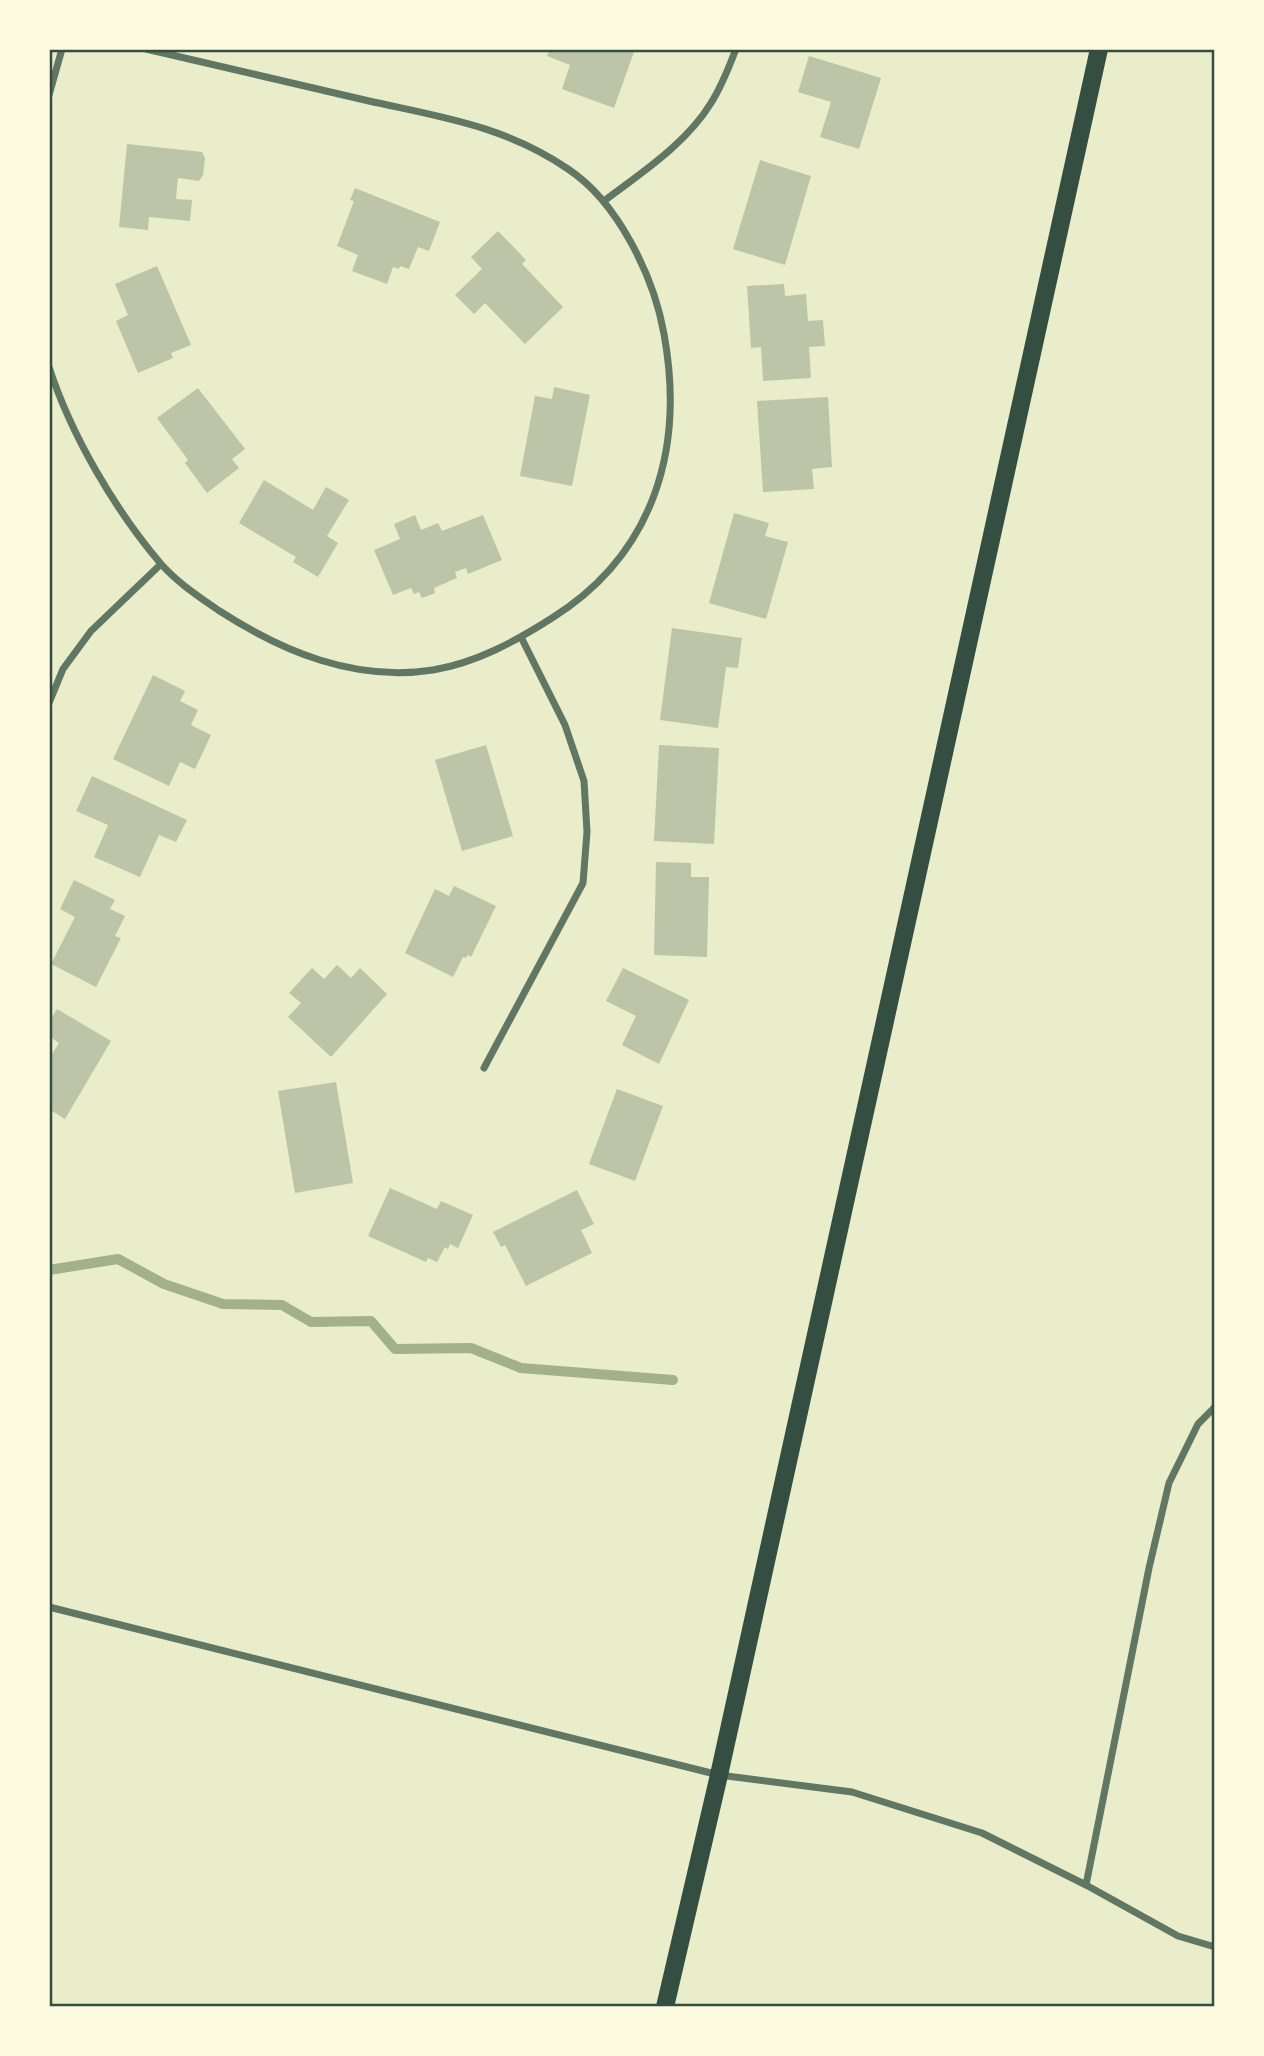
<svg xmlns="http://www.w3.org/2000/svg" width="1264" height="2056" font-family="Raleway,sans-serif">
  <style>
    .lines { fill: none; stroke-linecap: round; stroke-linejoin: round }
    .stream { stroke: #a3b18a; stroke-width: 10 }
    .building { fill: #bcc5a7 }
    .minor { stroke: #617663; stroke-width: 7 }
    .primary { stroke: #344e41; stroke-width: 18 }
    .neatline { fill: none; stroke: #344e41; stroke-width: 2.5 }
  </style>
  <rect width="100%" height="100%" fill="#e9edc9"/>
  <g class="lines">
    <path class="stream" d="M 49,1270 L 118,1259 L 164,1284 L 223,1304 L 282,1305 L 311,1322 L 371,1321 L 395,1349 L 471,1348 L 521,1368 L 673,1380"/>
  </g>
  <path class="building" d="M 550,49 L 635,49 L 614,108 L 562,89 L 570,65 L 547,56 Z
    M 809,56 L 881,78 L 859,149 L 820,137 L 831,102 L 798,92 Z
    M 127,144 L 202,152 L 205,158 L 203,175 L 199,181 L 178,178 L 176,199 L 192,200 L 190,221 L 149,217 L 148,230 L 119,227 Z
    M 760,160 L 811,176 L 785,265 L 733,249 Z
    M 355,188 L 440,222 L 429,251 L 418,247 L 409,269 L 400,266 L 399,269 L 393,267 L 387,284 L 352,271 L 358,255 L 337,246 L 354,201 L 350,200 Z
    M 498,231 L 526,260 L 522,264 L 563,307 L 525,344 L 485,303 L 474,314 L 455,295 L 482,269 L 471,257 Z
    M 157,266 L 191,345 L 171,353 L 173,358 L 138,373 L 116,321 L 128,315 L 115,284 Z
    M 784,284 L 785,296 L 806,294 L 808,321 L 823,320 L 825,346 L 809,347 L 811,378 L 763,381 L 761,347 L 751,348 L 747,286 Z
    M 554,387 L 590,395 L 572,486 L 520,476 L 535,396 L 552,399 Z
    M 198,388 L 245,449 L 232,459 L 239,468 L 207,493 L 185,463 L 188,460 L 157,418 Z
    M 828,397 L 832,467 L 812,469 L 814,489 L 763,492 L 757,401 Z
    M 264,480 L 313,510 L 326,487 L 349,500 L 327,536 L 338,543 L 318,577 L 293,562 L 296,557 L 239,523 Z
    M 734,513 L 769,523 L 765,536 L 788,542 L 766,619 L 709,603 Z
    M 415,515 L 421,530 L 438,523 L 442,531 L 483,515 L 502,560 L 468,574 L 466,568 L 455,572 L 457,578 L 434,588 L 435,593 L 422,598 L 419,592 L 414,594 L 411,588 L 393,595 L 374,550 L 400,539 L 394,524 Z
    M 672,628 L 742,638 L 738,668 L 726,667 L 718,728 L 660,720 Z
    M 153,675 L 185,691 L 180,701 L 198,710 L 191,725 L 211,735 L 195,769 L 180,762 L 169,786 L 113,759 Z
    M 486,745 L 513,836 L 462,851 L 435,760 Z
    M 659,745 L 719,748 L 714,844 L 654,841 Z
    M 92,776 L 187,820 L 176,842 L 159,835 L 140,877 L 94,857 L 108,825 L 76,811 Z
    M 656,862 L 691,863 L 691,877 L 709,877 L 707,957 L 654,955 Z
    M 74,880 L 115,900 L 110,909 L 125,916 L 115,936 L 121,938 L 96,987 L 51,964 L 75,917 L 60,909 Z
    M 454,886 L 496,906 L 471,957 L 468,955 L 466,958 L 463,957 L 453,977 L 405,953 L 435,889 L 449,896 Z
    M 337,965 L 351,978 L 360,968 L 387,994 L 331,1057 L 288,1017 L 301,1003 L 289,993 L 312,968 L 324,979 Z
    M 623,968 L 689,1000 L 659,1064 L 622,1045 L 636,1016 L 606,1001 Z
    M 57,1009 L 111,1041 L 65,1119 L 49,1109 L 49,1059 L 59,1043 L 49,1036 L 49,1022 Z
    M 336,1082 L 353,1183 L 295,1193 L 278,1091 Z
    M 617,1089 L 663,1106 L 635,1181 L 589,1164 Z
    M 390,1188 L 437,1209 L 441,1201 L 473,1215 L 458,1248 L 450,1244 L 448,1249 L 445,1247 L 437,1262 L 428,1258 L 426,1262 L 368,1236 Z
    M 577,1190 L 594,1224 L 581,1230 L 592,1253 L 526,1286 L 505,1245 L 501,1247 L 493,1232 Z"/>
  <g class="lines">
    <path class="minor" d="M 49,95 L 62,49
      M 604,201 C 641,173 686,144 711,103 C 722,86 729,67 736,49
      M 49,367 C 71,435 115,510 161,564 C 178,583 198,596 218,610 C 283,652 355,682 433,670 C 476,663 516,641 552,618 C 654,554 685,449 664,334 C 654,277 618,202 568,169 C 505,126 441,117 369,101 C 295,84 220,66 146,49
      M 49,703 L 63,669 L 91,631 L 161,564
      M 484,1068 L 583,883 L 587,832 L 584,781 L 565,725 L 521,637
      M 49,1607 L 719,1775 L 852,1792 L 982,1833 L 1086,1885 L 1178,1936 L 1215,1947
      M 1086,1885 L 1149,1568 L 1169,1483 L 1198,1424 L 1215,1407"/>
    <path class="primary" d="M 665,2007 L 719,1775 L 1099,49"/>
  </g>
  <rect width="1264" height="2056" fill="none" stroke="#fefae0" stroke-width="102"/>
  <rect x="51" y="51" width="1162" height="1954" class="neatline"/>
</svg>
